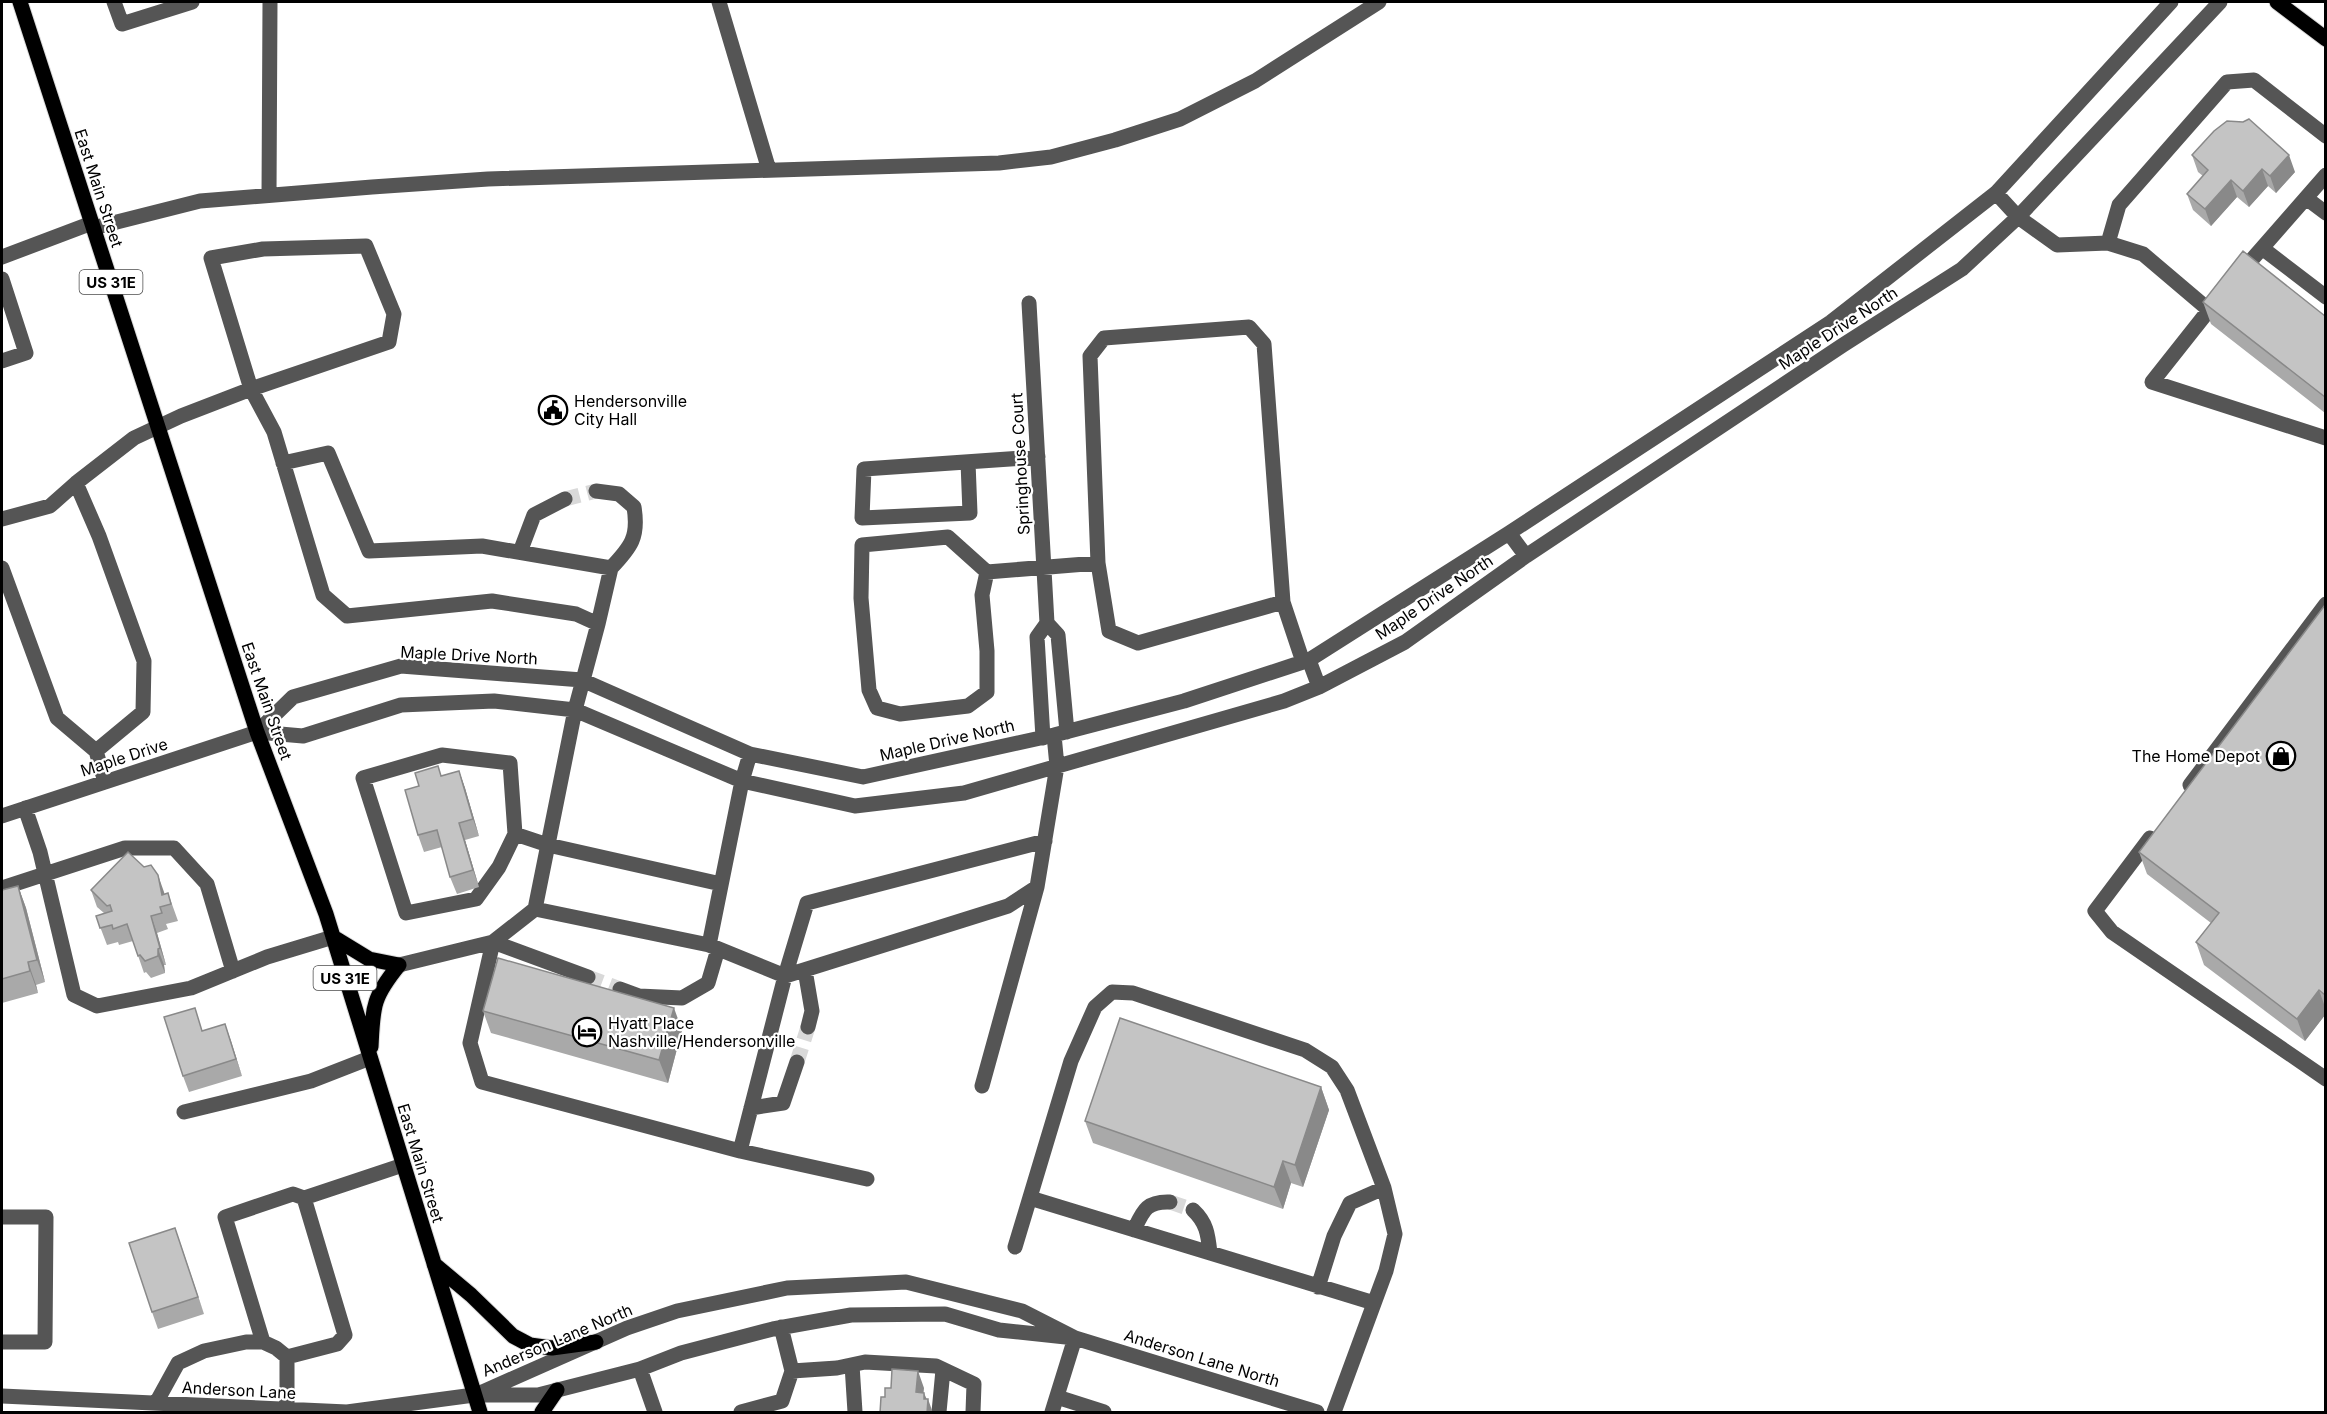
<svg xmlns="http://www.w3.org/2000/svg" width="2327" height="1414" font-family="Inter,sans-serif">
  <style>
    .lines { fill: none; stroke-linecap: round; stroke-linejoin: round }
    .minor-tunnel { stroke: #d9d9d9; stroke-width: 15; stroke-dasharray: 15 8; stroke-linecap: butt }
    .major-casing { stroke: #dbdbdb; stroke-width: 17 }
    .minor { stroke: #555; stroke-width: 15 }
    .major { stroke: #000; stroke-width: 15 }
    .wall { fill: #a9a9a9 }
    .shaded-wall { fill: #898989 }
    .building { fill: #c4c4c4; stroke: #898989; stroke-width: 1.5 }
    .labels { text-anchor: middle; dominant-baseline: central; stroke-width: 4.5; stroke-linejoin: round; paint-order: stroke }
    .shield { fill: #fff; stroke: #4c4c4c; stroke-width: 1.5 }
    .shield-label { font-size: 15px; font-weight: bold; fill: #000 }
    .street-label { font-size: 16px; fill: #000; stroke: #fff }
    .poi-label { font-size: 16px; fill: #000; stroke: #fff; text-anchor: start }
  </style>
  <rect width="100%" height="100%" fill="#fff"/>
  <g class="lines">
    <path class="minor-tunnel" d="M 565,499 L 596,491
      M 588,977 L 620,989
      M 797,1062 L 808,1027
      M 1170,1202 L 1193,1210"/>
    <g class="major-casing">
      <path id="major" d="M 20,2 L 257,732 L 326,914 L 480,1412
        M 2277,2 L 2326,39
        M 333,937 L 369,959 L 399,965
        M 371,1047 C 373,1007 372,998 399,965
        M 434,1264 L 471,1295 L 513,1336 L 530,1345 L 552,1348 L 596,1342
        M 542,1412 L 557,1390"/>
    </g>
    <path class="minor" d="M 114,2 L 122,24 L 192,2
      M 719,2 L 769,170
      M 1996,193 L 2018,217 L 2057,245 L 2108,243 L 2143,254 L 2209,310 L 2218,300
      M 269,195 L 270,2
      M 2306,198 L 2326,213
      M 93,228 L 200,201 L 372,187 L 488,179 L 999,163 L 1051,157 L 1115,140 L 1180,119 L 1255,81 L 1379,2
      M 2108,243 L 2119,205 L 2227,82 L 2254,80 L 2326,136
      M 366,246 L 394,314 L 389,342 L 251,389 L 211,258 L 263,249 Z
      M 2262,248 L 2326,297
      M 2,257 L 92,223
      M 2241,272 L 2326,175
      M 2,279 L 26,353 L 2,361
      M 1029,303 L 1047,623
      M 2209,310 L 2152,382 L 2326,438
      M 968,462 L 970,513 L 862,518 L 864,469 L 1038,457
      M 283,463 L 328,453 L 369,551 L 482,546 L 611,568 L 598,624
      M 596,491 L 619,494 L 634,507 C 639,537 631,547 611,568
      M 2,519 L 50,506 L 76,483
      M 1509,533 L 1526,556
      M 520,552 L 534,515 L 565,499
      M 1098,563 L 1090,356 L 1104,338 L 1249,327 L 1264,344 L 1283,602
      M 2,568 L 57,718 L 96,751
      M 987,572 L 982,595 L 987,651 L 987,692 L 968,706 L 900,714 L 877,708 L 869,690 L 861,598 L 862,545 L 948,537 L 987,572 L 1098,563 L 1109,631 L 1138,643 L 1283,602 L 1303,662
      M 1309,660 L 1319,687
      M 257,732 L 293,697 L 401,666 L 582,680 L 750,754 L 863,777 L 1054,735 L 1184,701 L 1309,660 L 1509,533 L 1831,322 L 1996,193 L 2171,2
      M 1043,738 L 1037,637 L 1047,623 L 1058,635 L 1067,732
      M 750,754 L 742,781 L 709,945 L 785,976 L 807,903 L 1045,841
      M 105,782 L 96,751 L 143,712 L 144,661 L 99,536 L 76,483 L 134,438 L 181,416 L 251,389 L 274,432 L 323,595 L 347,616 L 492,601 L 576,614 L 598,624 L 575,710 L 535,909 L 493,942
      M 2190,785 L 2326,604
      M 25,808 L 40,852 L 74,995 L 97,1006 L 191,988 L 267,957 L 333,937
      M 2,816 L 257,732 L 303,736 L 401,705 L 494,701 L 575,710 L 742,781 L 855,806 L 964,793 L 1284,701 L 1319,687 L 1405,642 L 1526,556 L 1843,345 L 1962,269 L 2018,217 L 2220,2
      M 515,834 L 499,867 L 476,899 L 406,913 L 363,778 L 442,755 L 510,763 L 515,834 L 548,845 L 721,884
      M 2150,838 L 2095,911 L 2112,932 L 2326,1079
      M 2,888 L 125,848 L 174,848 L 207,884 L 233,971
      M 535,909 L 709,945
      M 493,942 L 588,977
      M 399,965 L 493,942 L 470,1043 L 482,1082 L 740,1151 L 785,976 L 1008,906 L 1037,887 L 1057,766 L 1054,735
      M 805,970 L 812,1011 L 808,1027
      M 620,989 L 639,996 L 682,998 L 708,983 L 718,949
      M 982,1086 L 1037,887
      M 751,1108 L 783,1103 L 797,1062
      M 184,1112 L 311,1081 L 370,1058
      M 740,1151 L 867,1179
      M 1030,1198 L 1374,1303
      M 1193,1210 C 1207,1223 1208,1235 1210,1253
      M 2,1217 L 46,1217 L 45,1342 L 2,1342
      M 1134,1230 C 1143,1211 1146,1201 1170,1202
      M 1015,1247 L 1071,1061 L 1095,1007 L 1112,992 L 1133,993 L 1305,1050 L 1332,1067 L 1347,1090 L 1384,1188 L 1395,1234 L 1386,1271 L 1334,1412
      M 1318,1287 L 1334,1236 L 1350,1203 L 1384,1188
      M 781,1327 L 792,1371 L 837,1368 L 865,1362 L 936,1366 L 974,1384 L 973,1412
      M 263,1342 L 225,1217 L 293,1194 L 304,1198 L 403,1165
      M 852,1365 L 855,1412
      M 640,1369 L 655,1412
      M 480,1393 L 627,1328 L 677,1311 L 787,1288 L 906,1282 L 1022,1311 L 1075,1338 L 1317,1412
      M 2,1396 L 347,1412 L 474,1395 L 538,1395 L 640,1369 L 681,1353 L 773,1329 L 851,1315 L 945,1314 L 999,1330 L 1075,1338
      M 1057,1397 L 1104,1412
      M 156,1412 L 156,1403 L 178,1363 L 204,1351 L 246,1342 L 263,1342 L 276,1348 L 287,1357
      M 287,1412 L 287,1357 L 337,1344 L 345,1335 L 304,1198
      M 741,1412 L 782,1401 L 792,1371
      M 939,1412 L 943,1370
      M 1052,1412 L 1075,1338"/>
    <use href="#major" class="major"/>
  </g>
  <path class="wall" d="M 2192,155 L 2295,172 L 2276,193 L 2268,186 L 2249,207 L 2237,197 L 2211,226 L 2193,210 L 2187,194 L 2203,176 L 2198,172 Z
    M 2203,302 L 2325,316 L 2325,413 L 2211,324 Z
    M 2325,605 L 2325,1015 L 2305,1041 L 2204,965 L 2196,942 L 2211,923 L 2147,874 L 2139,852 Z
    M 459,771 L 465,788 L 479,836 L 465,840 L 479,887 L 457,894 L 450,877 L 442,847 L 424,852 L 418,835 L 419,786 L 442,776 Z
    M 18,886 L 26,908 L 45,982 L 36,985 L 38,993 L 2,1003 L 2,890 Z
    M 91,890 L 164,894 L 168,893 L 178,921 L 166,924 L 168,929 L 157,933 L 166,965 L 164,965 L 165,973 L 151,978 L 146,972 L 144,973 L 133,941 L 119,945 L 118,942 L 107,945 L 96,916 L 104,913 L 97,907 Z
    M 483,1011 L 682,1030 L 668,1083 L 491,1033 Z
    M 225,1024 L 242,1076 L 189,1092 L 183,1076 L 203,1031 Z
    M 1321,1087 L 1329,1110 L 1303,1187 L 1291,1183 L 1283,1209 L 1093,1143 L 1085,1121 Z
    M 175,1228 L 204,1314 L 158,1329 L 152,1312 Z"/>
  <path class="shaded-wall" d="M 2289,155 L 2295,172 L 2276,193 L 2270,176 Z
    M 2262,169 L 2268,186 L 2249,207 L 2243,191 Z
    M 2231,180 L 2237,197 L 2211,226 L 2205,209 Z
    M 459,771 L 465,788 L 479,836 L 473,819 Z
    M 459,823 L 465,840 L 479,887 L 473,870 Z
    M 158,875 L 164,892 L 167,905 L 162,895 Z
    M 18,886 L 26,908 L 45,982 L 37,960 Z
    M 151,916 L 157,933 L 166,965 L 160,948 Z
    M 158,949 L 164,965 L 165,973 L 158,956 Z
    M 28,962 L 36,985 L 38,993 L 30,971 Z
    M 2319,990 L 2325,1007 L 2325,1015 L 2305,1041 L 2297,1019 Z
    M 674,1008 L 682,1030 L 668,1083 L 659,1060 Z
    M 225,1024 L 231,1041 L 242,1076 L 236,1059 Z
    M 1321,1087 L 1329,1110 L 1303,1187 L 1295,1165 Z
    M 1283,1161 L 1291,1183 L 1283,1209 L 1274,1187 Z
    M 175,1228 L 181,1245 L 204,1314 L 198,1297 Z
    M 918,1371 L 924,1388 L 922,1409 L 916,1392 Z
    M 924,1393 L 928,1402 L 928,1399 L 933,1413 L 927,1413 L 924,1399 Z"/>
  <path class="building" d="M 2249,119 L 2289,155 L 2270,176 L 2262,169 L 2243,191 L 2231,180 L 2205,209 L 2187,194 L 2208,170 L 2192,155 L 2214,131 L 2227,121 L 2243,122 Z
    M 2243,251 L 2325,316 L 2325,397 L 2203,302 Z
    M 2325,605 L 2325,995 L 2319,990 L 2297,1019 L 2196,942 L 2219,913 L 2139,852 Z
    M 438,766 L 441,776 L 459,771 L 473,819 L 459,823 L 473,870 L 450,877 L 437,830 L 418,835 L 405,790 L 419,786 L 415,773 Z
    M 128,852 L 144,867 L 151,865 L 158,875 L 162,895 L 168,893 L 171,904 L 160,907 L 162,913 L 151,916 L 160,948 L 158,949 L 158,956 L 145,961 L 140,955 L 138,956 L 127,924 L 113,929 L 112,925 L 100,928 L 96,916 L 112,911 L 110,905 L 107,906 L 91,890 Z
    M 18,886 L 37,960 L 28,962 L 30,971 L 2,979 L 2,890 Z
    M 498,958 L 674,1008 L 659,1060 L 483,1011 Z
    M 195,1008 L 202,1031 L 225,1024 L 236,1059 L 183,1076 L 164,1017 Z
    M 1120,1018 L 1321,1087 L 1295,1165 L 1283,1161 L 1274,1187 L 1085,1121 Z
    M 175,1228 L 198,1297 L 152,1312 L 129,1243 Z
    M 892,1369 L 918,1371 L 916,1392 L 924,1393 L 924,1399 L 928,1399 L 927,1413 L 880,1413 L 881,1397 L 885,1397 L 885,1388 L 891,1388 Z"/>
  <defs>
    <g id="civic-ring" transform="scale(1.5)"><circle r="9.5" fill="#fff" stroke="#000" stroke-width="1.5"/><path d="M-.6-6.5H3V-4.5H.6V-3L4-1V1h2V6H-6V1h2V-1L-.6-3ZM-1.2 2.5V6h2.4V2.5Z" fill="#000"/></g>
    <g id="shop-ring" transform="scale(1.5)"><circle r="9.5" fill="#fff" stroke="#000" stroke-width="1.5"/><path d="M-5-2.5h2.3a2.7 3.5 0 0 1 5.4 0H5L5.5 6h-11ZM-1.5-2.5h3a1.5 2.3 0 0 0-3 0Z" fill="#000"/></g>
    <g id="hotel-ring" transform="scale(1.5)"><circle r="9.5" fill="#fff" stroke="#000" stroke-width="1.5"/><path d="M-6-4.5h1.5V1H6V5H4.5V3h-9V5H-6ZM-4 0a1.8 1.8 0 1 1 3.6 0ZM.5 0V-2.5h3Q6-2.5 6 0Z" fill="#000"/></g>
  </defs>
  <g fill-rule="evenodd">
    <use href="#civic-ring" x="553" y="410"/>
    <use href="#shop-ring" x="2281" y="756"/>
    <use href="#hotel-ring" x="587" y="1032"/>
  </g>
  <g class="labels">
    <g class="shield">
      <rect x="79.5" y="270" width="63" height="24" rx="4.5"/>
      <rect x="313.5" y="966" width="63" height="24" rx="4.5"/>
    </g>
    <g class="shield-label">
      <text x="111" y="282">US 31E</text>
      <text x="345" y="978">US 31E</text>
    </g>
    <g class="street-label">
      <text transform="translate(99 188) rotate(72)">East Main Street</text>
      <text transform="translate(1838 328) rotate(-33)">Maple Drive North</text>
      <text transform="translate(1020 464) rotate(-93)">Springhouse Court</text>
      <text transform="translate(1434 597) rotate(-34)">Maple Drive North</text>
      <text transform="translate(469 655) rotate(3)">Maple Drive North</text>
      <text transform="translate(267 701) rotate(71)">East Main Street</text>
      <text transform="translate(947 740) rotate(-13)">Maple Drive North</text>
      <text transform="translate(124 757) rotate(-18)">Maple Drive</text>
      <text transform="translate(421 1163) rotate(73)">East Main Street</text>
      <text transform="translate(557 1340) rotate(-23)">Anderson Lane North</text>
      <text transform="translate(1202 1358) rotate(17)">Anderson Lane North</text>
      <text transform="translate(239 1390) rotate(3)">Anderson Lane</text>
    </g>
    <g class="poi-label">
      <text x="574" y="401">Hendersonville<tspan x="574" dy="18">City Hall</tspan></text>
      <text x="2260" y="756" text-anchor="end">The Home Depot</text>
      <text x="608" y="1023">Hyatt Place<tspan x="608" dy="18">Nashville/Hendersonville</tspan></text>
    </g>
  </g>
  <rect width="2327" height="1414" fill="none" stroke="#000000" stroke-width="6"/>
</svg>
